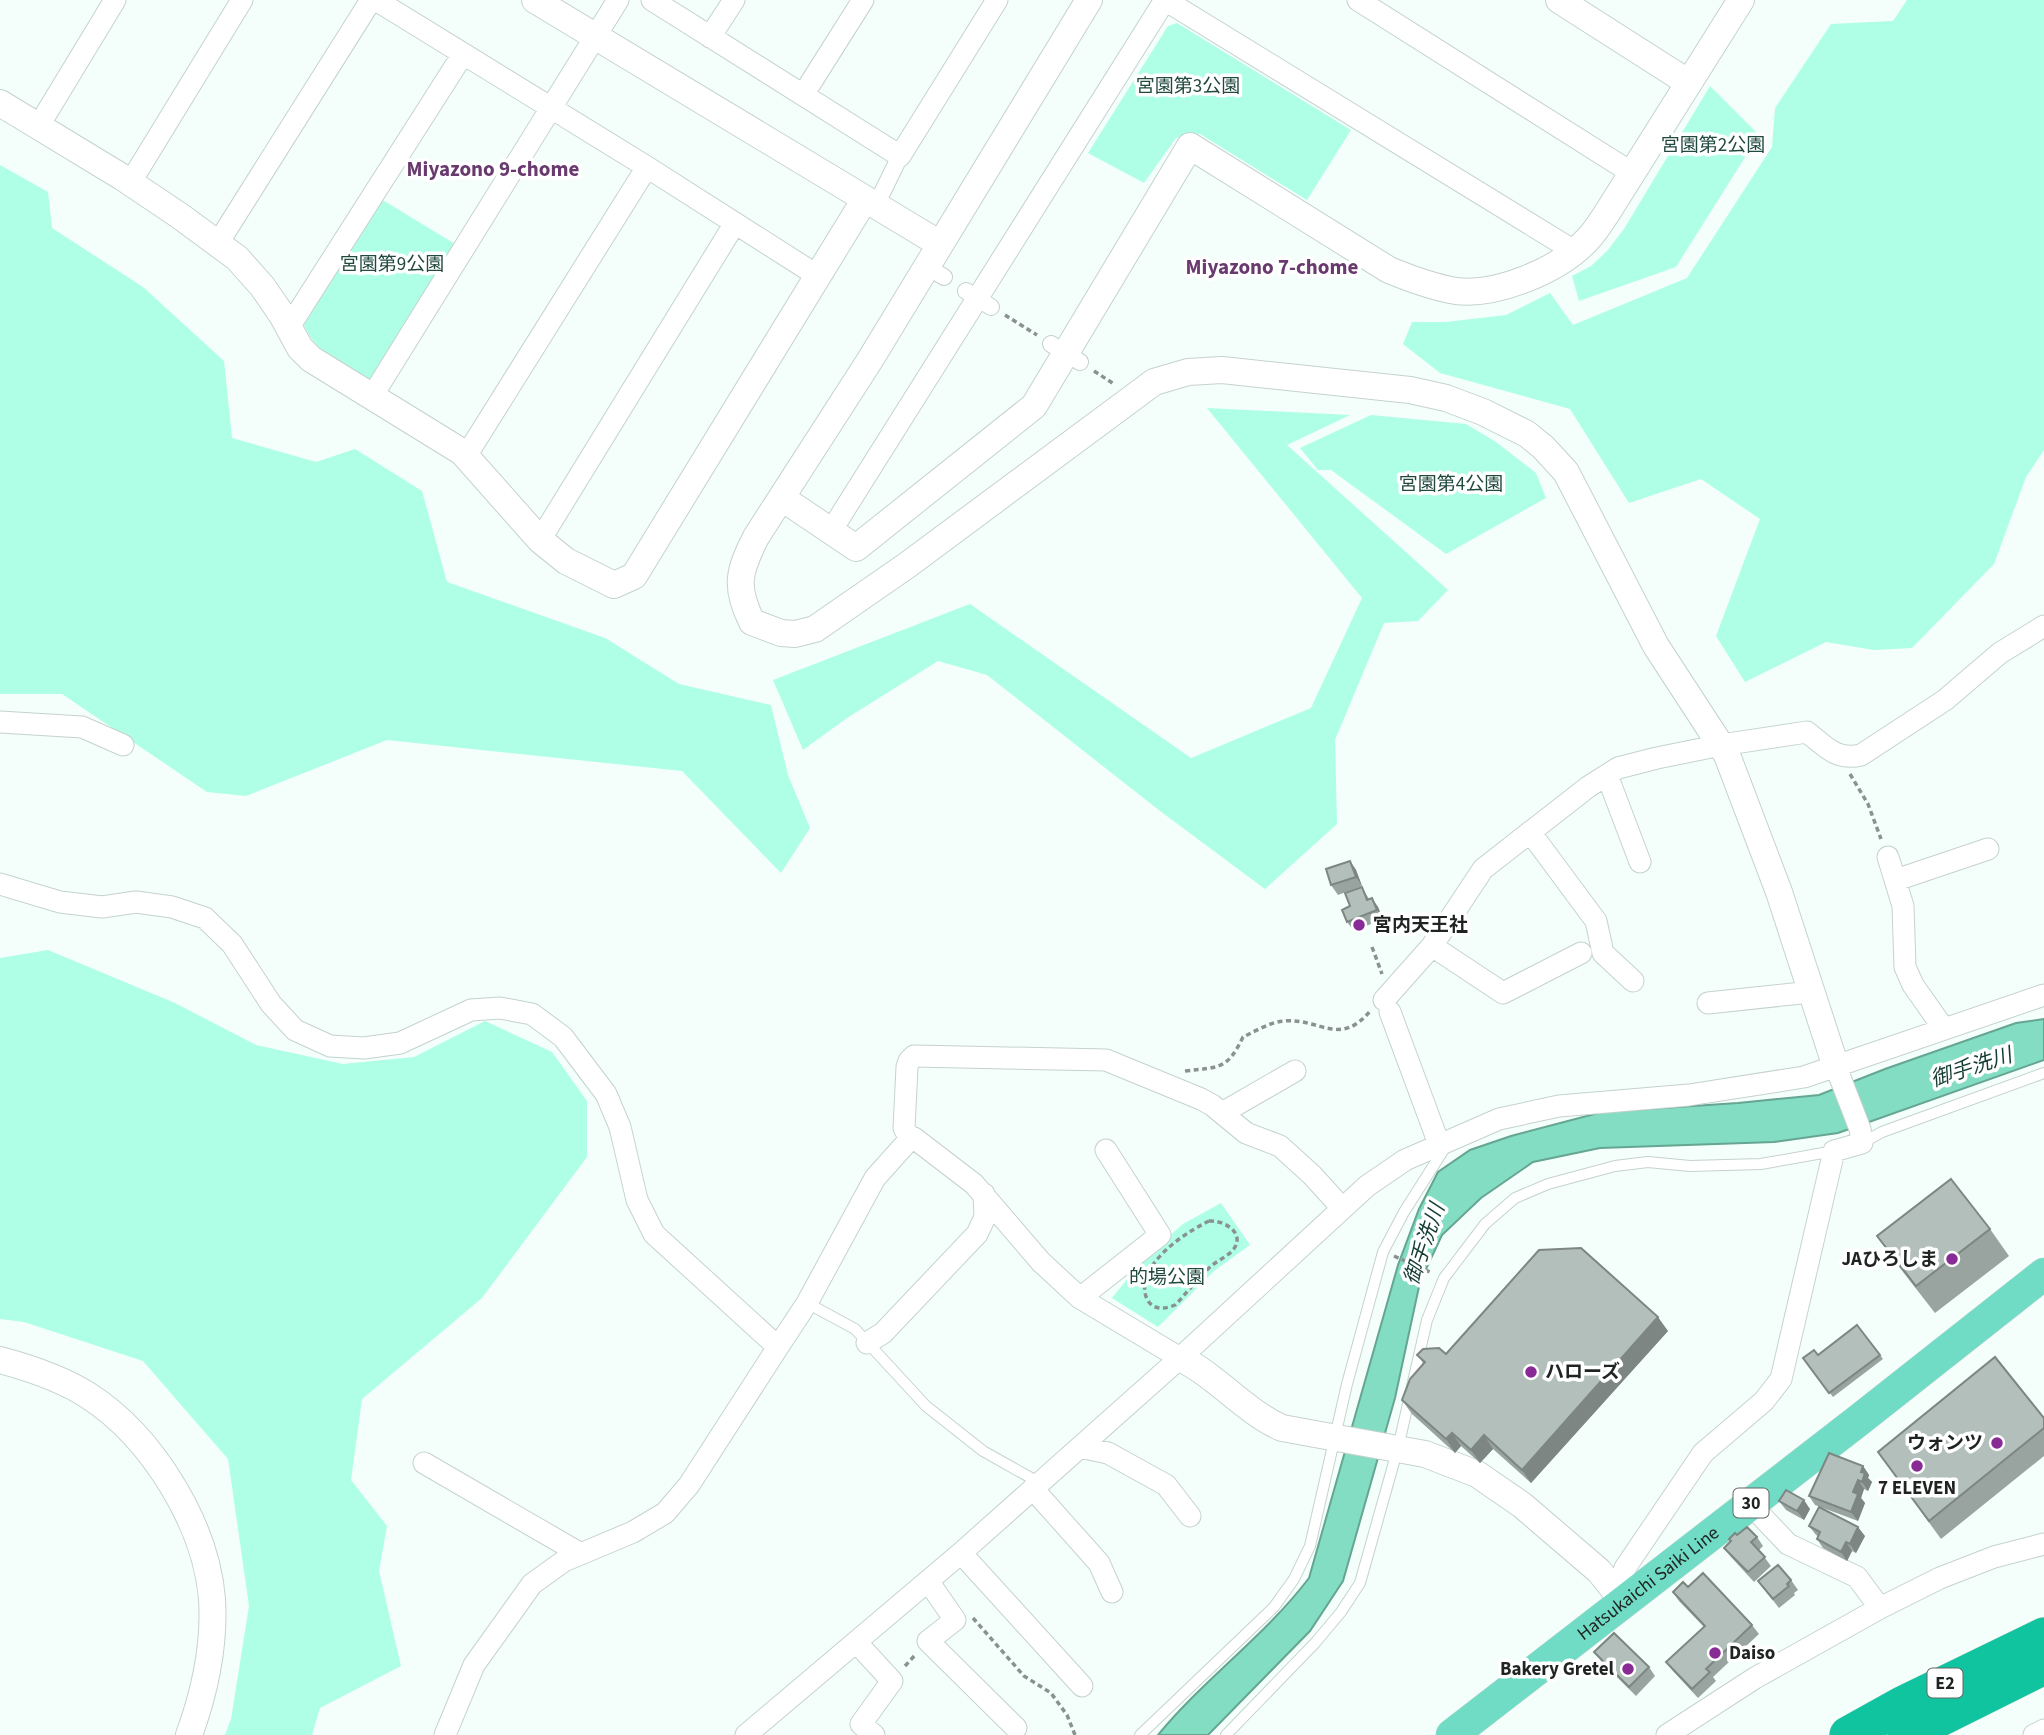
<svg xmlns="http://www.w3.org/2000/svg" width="2044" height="1735" font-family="'Source Sans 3','Noto Sans JP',sans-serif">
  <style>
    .green { fill: #aeffe6 }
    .water { fill: #83ddc2; stroke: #65a592; stroke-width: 2 }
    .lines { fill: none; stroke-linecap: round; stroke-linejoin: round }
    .service-casing { stroke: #c5d2cd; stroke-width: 12 }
    .pedestrian-casing { stroke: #c5d2cd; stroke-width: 18 }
    .minor-casing { stroke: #c5d2cd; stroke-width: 23 }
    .tertiary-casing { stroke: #c5d2cd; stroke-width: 28 }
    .primary-casing { stroke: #dbdcdc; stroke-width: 33 }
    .motorway-casing { stroke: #dbdcdc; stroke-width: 38 }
    .path { stroke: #8a928f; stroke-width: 3.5; stroke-dasharray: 5 3.5; stroke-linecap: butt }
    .service { stroke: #fff; stroke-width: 10 }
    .pedestrian { stroke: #fff; stroke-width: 16 }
    .minor { stroke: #fff; stroke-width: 21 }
    .tertiary { stroke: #fff; stroke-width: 26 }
    .primary { stroke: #70dcc6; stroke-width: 32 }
    .motorway { stroke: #11c4a0; stroke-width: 37 }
    .wall { fill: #99a4a0 }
    .shaded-wall { fill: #7d8682 }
    .building { fill: #b2bfba; stroke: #7d8682; stroke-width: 2 }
    .poi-dot { fill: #892b95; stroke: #fff; stroke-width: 2.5 }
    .labels { text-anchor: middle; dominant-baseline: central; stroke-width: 7; stroke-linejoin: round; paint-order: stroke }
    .shield { fill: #fff; stroke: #626564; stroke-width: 2 }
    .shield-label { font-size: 18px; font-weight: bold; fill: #1f2322 }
    .park-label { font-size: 19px; fill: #21493e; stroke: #fff }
    .poi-label { font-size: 19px; font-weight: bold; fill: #1f2322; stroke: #fff; text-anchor: start }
    .street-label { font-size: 19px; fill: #1f2322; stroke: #fff }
    .neighbourhood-label { font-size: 21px; font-weight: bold; fill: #693a6e; stroke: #fff }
    .water-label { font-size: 21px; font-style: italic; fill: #143d33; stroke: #fff }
  </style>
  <rect width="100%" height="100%" fill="#f4fffb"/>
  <path class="green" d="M 1907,0 L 2044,0 L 2044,450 L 2026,477 L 1994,564 L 1912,648 L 1874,650 L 1826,642 L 1745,682 L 1716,636 L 1760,519 L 1701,479 L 1629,503 L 1570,409 L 1440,373 L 1403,344 L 1412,322 L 1446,322 L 1506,315 L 1550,293 L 1573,325 L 1687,278 L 1772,147 L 1775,108 L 1831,24 L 1893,21 Z
    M 1177,23 L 1351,130 L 1307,200 L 1200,134 L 1176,138 L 1144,183 L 1088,153 L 1168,26 Z
    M 1710,86 L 1759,135 L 1676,267 L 1579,301 L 1572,276 L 1591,266 L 1607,251 L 1624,229 Z
    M 0,165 L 48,192 L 52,228 L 143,287 L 224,361 L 232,438 L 316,462 L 355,449 L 422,491 L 447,582 L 605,638 L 679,684 L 771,705 L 788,775 L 810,828 L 781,873 L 682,771 L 387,740 L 246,796 L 207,792 L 62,694 L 0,694 Z
    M 381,199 L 455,244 L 369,381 C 344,366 315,353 304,325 Z
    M 1207,408 L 1350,415 L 1287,445 L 1448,590 L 1418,621 L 1384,623 L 1335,740 L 1337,824 L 1265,889 L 1160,811 L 987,675 L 938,661 L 847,718 L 803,750 L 773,680 L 970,604 L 1191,758 L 1311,708 L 1362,598 Z
    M 1371,415 L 1466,424 L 1496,442 L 1536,473 L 1546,498 L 1446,554 L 1331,470 L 1318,470 L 1300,448 Z
    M 48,950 L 175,1003 L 256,1045 L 343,1064 L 414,1057 L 485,1021 L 552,1052 L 587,1101 L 587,1157 L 482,1298 L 362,1399 L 351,1480 L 387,1526 L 379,1571 L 401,1666 L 320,1708 L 312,1735 L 225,1735 L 231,1719 L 249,1606 L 228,1459 L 143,1361 L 24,1322 L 0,1319 L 0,958 Z
    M 1221,1203 L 1250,1245 L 1214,1271 L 1158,1327 L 1112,1298 L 1145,1257 L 1183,1224 Z"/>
  <path class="water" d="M 2044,1019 L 2044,1060 L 1838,1133 L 1774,1142 L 1600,1148 L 1533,1162 L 1481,1198 L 1442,1235 L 1420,1282 L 1395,1398 L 1343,1581 L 1310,1631 L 1208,1735 L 1158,1735 C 1204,1679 1265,1636 1309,1578 L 1398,1265 L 1419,1209 L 1438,1172 L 1470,1150 L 1511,1136 L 1602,1112 L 1738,1103 L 1819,1095 L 1885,1069 L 2016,1023 Z"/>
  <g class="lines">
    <g class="service-casing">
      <path id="service" d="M 1862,1143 L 1882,1132 L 2044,1073
        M 807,1303 L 855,1329 L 926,1406 L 983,1451 L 1040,1483
        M 1140,1735 L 1274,1607 L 1294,1579 L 1310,1546 L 1347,1384 L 1383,1252 L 1404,1212 L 1446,1146
        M 1226,1735 L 1315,1643 L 1341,1612 L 1360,1583 L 1398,1448 L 1427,1320 L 1444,1278 L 1485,1224 L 1515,1198 L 1548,1184 L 1615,1166 L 1648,1162 L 1690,1166 L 1761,1164 L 1834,1151"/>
    </g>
    <g class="pedestrian-casing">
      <path id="pedestrian" d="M 881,195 L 900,156
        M 939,274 L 944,277
        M 966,291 L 991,307
        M 1051,344 L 1080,362"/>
    </g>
    <g class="minor-casing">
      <path id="minor" d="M 376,0 L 647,167 L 818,276
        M 652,0 L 900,156 L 997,0
        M 1358,0 L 1632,173
        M 710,37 L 734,0
        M 803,95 L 863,0
        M 38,127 L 115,0
        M 130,183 L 242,0
        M 218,243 L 371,0
        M 289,327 L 463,54
        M 371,398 L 618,0
        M 466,456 L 647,167
        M 831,531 L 1165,0 L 1574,251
        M 540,540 L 735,223
        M 0,722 L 82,727 L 123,745
        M 1607,775 L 1640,862
        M 1530,832 L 1596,921 L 1603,953 L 1633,981
        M 1888,857 L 1903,906 L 1905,967 L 1913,985 L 1944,1029
        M 1896,880 L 1988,849
        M 0,884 L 60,902 L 102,907 L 136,902 L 172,907 L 205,918 L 232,944 L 271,1004 L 295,1030 L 330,1046 L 364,1048 L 400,1043 L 471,1010 L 500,1008 L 532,1014 L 563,1037 L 606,1094 L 620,1127 L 637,1200 L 654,1234 L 778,1347 L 807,1303 L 875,1178 L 910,1139 L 914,1138 L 974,1184 L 1041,1262 L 1080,1298 L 1180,1358
        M 1432,946 L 1503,993 L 1581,953
        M 1384,1000 L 1432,946 L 1483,869 L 1588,787 L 1618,768 L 1657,758 L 1721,745 L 1807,732 C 1825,746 1836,761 1861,755 L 1945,700 L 2000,653 L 2044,626
        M 1708,1003 L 1811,992
        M 1390,1012 L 1439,1144
        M 1222,1113 L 1295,1071
        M 910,1139 L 904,1128 L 907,1067 L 909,1061 L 914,1056 L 1106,1060 L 1201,1099 L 1212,1105 L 1246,1133 L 1280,1146 L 1312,1175 L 1342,1208
        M 1080,1298 L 1160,1235 L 1106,1150
        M 867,1343 L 883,1333 L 977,1234 L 985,1217 L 984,1194
        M 1080,1447 L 1108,1453 L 1166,1485 L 1190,1516
        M 424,1463 L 581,1554
        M 1033,1489 L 1099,1563 L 1112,1592
        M 1750,1504 L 1788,1544 L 1857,1577 L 1880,1608
        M 961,1553 L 1082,1686
        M 928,1581 L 955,1620 L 928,1641 L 1016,1728
        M 1617,1591 L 1625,1568 L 1703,1453 L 1764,1401 L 1781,1379 L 1834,1151 L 1862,1143 L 1860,1129 L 1836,1067
        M 856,1642 L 892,1681 L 861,1724 L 874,1735
        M 445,1735 L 474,1665 L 532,1584 L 564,1561 L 633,1532 L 665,1513 L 689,1485 L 778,1347
        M 746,1735 L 961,1553 L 1180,1358 L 1367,1186 L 1405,1160 L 1499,1119 L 1559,1106 L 1689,1095 L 1804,1077 L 2044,995
        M 1667,1735 L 1755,1678 L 1880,1608 L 1940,1578 L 1994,1557 L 2044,1544
        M 2034,1735 L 2044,1730"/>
    </g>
    <g class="tertiary-casing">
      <path id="tertiary" d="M 535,0 L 940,244
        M 1089,0 L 870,360 L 756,537 C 739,571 734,586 752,622 L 781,633 L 795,634 L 815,629 L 906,566 L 1154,382 L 1188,372 L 1222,370 L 1410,390 L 1446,398 L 1483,412 L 1527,434 L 1543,447 L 1566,472 L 1656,646 L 1727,755 L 1779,892 L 1836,1067
        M 1559,0 L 1689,83
        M 0,103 L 122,177 L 180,216 L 237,258 L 262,286 L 282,315 L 300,348 L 311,359 L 462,452 L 540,540 L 566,561 L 614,585 L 634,576 L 865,199
        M 782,498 L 856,548 L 1034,406 L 1190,146 L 1389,270 C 1411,279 1432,287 1456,291 C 1497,296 1560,270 1588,239 C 1595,232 1601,222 1607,213 L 1741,0
        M 1180,1358 C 1217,1376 1244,1411 1282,1428 L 1425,1454 L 1477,1474 L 1522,1505 L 1599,1571 L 1624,1602
        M 0,1360 C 30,1368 63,1379 89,1396 C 152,1437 206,1524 212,1599 C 215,1646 205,1691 189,1735"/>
    </g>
    <g class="primary-casing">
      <g id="primary">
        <path id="s1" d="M 1452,1735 L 1859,1420 L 2044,1274"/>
      </g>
    </g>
    <g class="motorway-casing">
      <path id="motorway" d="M 1848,1735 L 1902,1705 L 2044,1636
        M 1906,1735 L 2044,1666"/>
    </g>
    <path class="path" d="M 1005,315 L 1037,335
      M 1094,371 L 1114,384
      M 1850,774 L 1868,804 L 1881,839
      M 1372,947 L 1382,974
      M 1185,1071 C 1220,1067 1227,1070 1243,1037 C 1256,1031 1270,1022 1284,1021 C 1321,1018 1340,1048 1371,1010
      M 1209,1221 C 1222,1220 1244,1231 1235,1247 C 1230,1256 1217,1260 1209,1268 C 1197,1279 1187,1293 1175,1305 C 1145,1318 1137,1287 1152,1266 C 1166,1246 1189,1231 1209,1221 Z
      M 1394,1256 L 1432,1273
      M 973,1618 L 1024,1676 L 1051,1693 L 1067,1715 L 1075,1735
      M 905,1666 L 916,1654"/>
    <use href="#service" class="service"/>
    <use href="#pedestrian" class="pedestrian"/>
    <use href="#minor" class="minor"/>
    <use href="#tertiary" class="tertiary"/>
    <use href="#primary" class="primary"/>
    <use href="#motorway" class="motorway"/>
  </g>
  <path class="wall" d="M 1350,861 L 1356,870 L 1362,886 L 1338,895 L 1331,885 Z
    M 1362,887 L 1369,899 L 1378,907 L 1383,919 L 1354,931 L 1347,922 L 1350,906 Z
    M 1990,1229 L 2009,1256 L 1935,1313 L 1896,1263 L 1877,1236 Z
    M 1857,1325 L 1883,1359 L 1833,1397 L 1803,1358 L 1818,1355 Z
    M 1668,1331 L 1531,1483 L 1493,1449 L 1480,1463 L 1461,1446 L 1455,1453 L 1412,1414 L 1402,1400 L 1424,1364 L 1417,1355 L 1446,1354 Z
    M 2044,1418 L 2044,1456 L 1941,1539 L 1878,1452 Z
    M 1863,1466 L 1869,1475 L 1868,1478 L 1872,1482 L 1868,1491 L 1864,1489 L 1861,1498 L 1865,1503 L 1858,1521 L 1815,1505 L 1809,1496 Z
    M 1779,1501 L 1810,1509 L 1804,1520 L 1786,1510 Z
    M 1809,1526 L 1865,1536 L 1856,1553 L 1852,1551 L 1847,1561 L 1823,1548 L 1817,1539 L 1818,1536 L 1816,1535 Z
    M 1757,1537 L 1763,1546 L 1759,1550 L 1771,1566 L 1754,1582 L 1731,1557 L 1724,1548 Z
    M 1791,1580 L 1798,1590 L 1794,1593 L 1795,1595 L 1779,1608 L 1758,1581 Z
    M 1688,1587 L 1752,1625 L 1759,1634 L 1713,1677 L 1716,1681 L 1698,1698 L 1673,1671 L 1666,1662 L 1704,1627 L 1679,1601 L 1673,1592 Z
    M 1594,1652 L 1649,1667 L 1655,1676 L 1636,1696 L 1601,1661 Z"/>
  <path class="shaded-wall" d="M 1350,861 L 1356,870 L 1362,886 L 1356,877 Z
    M 1372,898 L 1378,907 L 1383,919 L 1377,910 Z
    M 1658,1317 L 1668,1331 L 1531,1483 L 1522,1470 Z
    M 1452,1433 L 1461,1446 L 1455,1453 L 1446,1439 Z
    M 1484,1435 L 1493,1449 L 1480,1463 L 1471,1450 Z
    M 1863,1466 L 1869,1475 L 1868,1478 L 1872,1482 L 1868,1491 L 1862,1482 L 1861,1472 Z
    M 1858,1480 L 1864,1489 L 1861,1498 L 1865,1503 L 1858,1521 L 1851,1512 L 1853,1492 Z
    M 1804,1500 L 1810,1509 L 1804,1520 L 1797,1511 Z
    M 1858,1527 L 1865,1536 L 1856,1553 L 1850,1544 Z
    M 1846,1542 L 1852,1551 L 1847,1561 L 1841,1552 Z"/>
  <path class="building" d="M 1350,861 L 1356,877 L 1331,885 L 1326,869 Z
    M 1362,887 L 1367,900 L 1372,898 L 1377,910 L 1347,922 L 1342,910 L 1350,906 L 1345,893 Z
    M 1951,1179 L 1990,1229 L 1916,1286 L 1877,1236 Z
    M 1581,1248 L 1658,1317 L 1522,1470 L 1484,1435 L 1471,1450 L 1452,1433 L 1446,1439 L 1402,1400 L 1410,1379 L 1425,1362 L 1417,1355 L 1423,1349 L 1439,1348 L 1446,1354 L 1539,1250 Z
    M 1857,1325 L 1880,1355 L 1829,1393 L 1803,1358 L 1814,1350 L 1818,1355 Z
    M 1995,1357 L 2044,1418 L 2044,1428 L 1929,1521 L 1878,1452 Z
    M 1829,1453 L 1863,1466 L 1861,1472 L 1865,1473 L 1862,1482 L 1858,1480 L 1853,1492 L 1858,1494 L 1851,1512 L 1809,1496 Z
    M 1786,1490 L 1804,1500 L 1797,1511 L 1779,1501 Z
    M 1819,1507 L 1858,1527 L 1850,1544 L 1846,1542 L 1841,1552 L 1817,1539 L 1820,1532 L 1809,1526 Z
    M 1747,1527 L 1757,1537 L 1751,1542 L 1765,1557 L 1748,1572 L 1724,1548 L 1731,1541 L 1729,1539 L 1735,1533 L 1737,1535 Z
    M 1778,1565 L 1791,1580 L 1787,1584 L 1789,1586 L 1773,1599 L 1758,1581 Z
    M 1703,1573 L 1752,1625 L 1706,1669 L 1710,1672 L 1692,1689 L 1666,1662 L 1705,1626 L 1673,1592 L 1683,1582 L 1688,1587 Z
    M 1614,1633 L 1649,1667 L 1629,1687 L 1594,1652 Z"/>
  <g class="poi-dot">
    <circle cx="1359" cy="925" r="7"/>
    <circle cx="1952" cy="1259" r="7"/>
    <circle cx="1531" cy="1372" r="7"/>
    <circle cx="1997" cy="1443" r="7"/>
    <circle cx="1917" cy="1466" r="7"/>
    <circle cx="1715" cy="1653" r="7"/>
    <circle cx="1628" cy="1669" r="7"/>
  </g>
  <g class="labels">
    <g class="shield">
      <rect x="1733.5" y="1488.5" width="35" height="29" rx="5"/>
      <rect x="1927.5" y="1668.5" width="35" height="29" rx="5"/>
    </g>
    <g class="shield-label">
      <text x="1751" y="1503">30</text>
      <text x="1945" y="1683">E2</text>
    </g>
    <g class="park-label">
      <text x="1188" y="86">宮園第3公園</text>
      <text x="1713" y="145">宮園第2公園</text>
      <text x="392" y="264">宮園第9公園</text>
      <text x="1451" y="484">宮園第4公園</text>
      <text x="1167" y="1277">的場公園</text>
    </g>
    <g class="poi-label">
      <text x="1373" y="925">宮内天王社</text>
      <text x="1938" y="1259" text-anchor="end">JAひろしま</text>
      <text x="1545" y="1372">ハローズ</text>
      <text x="1983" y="1443" text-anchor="end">ウォンツ</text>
      <text x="1917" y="1488" text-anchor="middle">7 ELEVEN</text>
      <text x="1729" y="1653">Daiso</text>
      <text x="1614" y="1669" text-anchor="end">Bakery Gretel</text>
    </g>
    <g class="street-label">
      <text stroke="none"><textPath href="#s1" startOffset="248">Hatsukaichi Saiki Line</textPath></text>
    </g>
    <g class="neighbourhood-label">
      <text x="493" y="169">Miyazono 9-chome</text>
      <text x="1272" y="267">Miyazono 7-chome</text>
    </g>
    <g class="water-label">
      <text transform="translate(1971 1067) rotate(-18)">御手洗川</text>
      <text transform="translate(1424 1244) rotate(-71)">御手洗川</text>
    </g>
  </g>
</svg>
